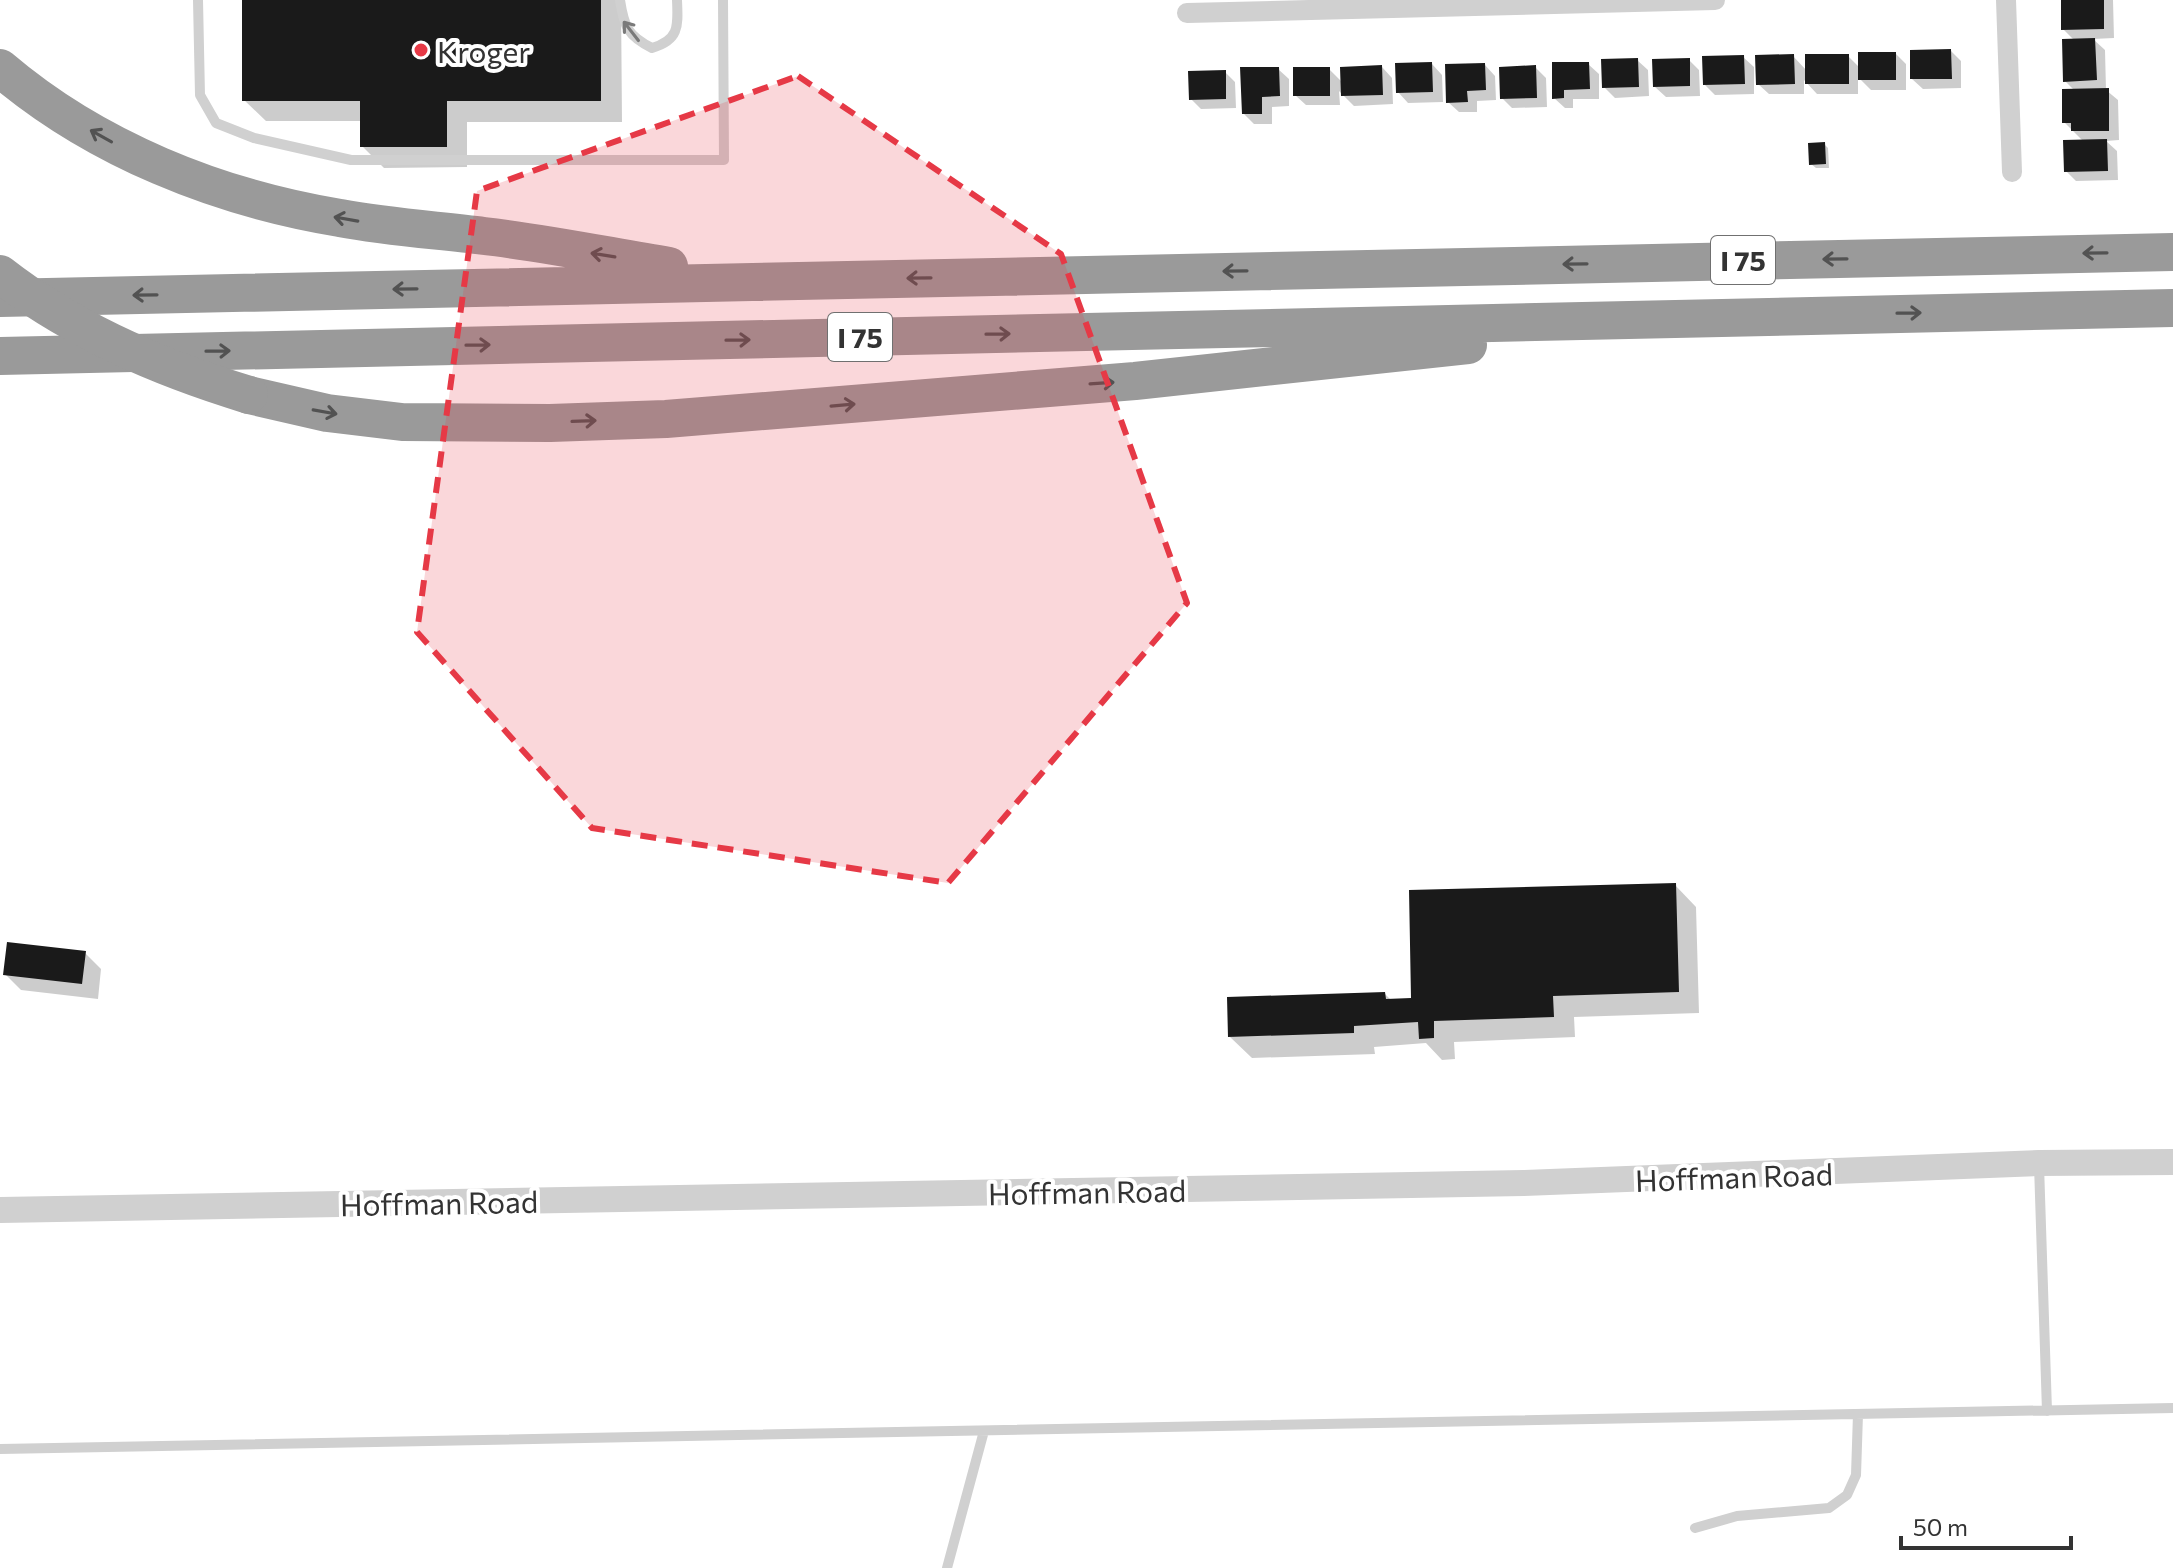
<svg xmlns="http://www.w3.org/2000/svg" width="2173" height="1568" font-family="Commissioner,sans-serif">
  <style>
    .shadow { fill: #0003 }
    .building { fill: #1a1a1a }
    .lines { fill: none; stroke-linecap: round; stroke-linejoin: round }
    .service { stroke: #d0d0d0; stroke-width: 10 }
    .minor { stroke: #d0d0d0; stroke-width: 20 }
    .tertiary { stroke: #d0d0d0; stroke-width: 26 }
    .motorway { stroke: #9a9a9a; stroke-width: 38 }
    .motorway-bridge { stroke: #9a9a9a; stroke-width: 38 }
    .oneway { stroke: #7a7a7a }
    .oneway2 { stroke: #525252 }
    .marked { fill: #e63946; fill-opacity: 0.2; stroke: #e63946; stroke-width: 6; stroke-dasharray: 16 10; stroke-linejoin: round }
    .poi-dot { fill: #e63946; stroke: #fff; stroke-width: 3 }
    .labels { text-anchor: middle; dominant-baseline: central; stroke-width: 8; stroke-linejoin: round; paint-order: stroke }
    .shield { fill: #fff; stroke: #707070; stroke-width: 2 }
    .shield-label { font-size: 28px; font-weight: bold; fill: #333 }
    .poi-label { font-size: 30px; fill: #333; stroke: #fff; text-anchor: start }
    .street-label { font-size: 30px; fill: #333; stroke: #fff }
  </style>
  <rect width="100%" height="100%" fill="#fff"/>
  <path class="shadow" d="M 244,0 L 621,0 L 622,122 L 467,122 L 467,167 L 384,168 L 362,146 L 362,121 L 266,121 L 244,100 Z
    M 2063,0 L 2113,0 L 2114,38 L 2093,39 L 2105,50 L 2106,90 L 2118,100 L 2119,140 L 2106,141 L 2117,151 L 2118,180 L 2076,181 L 2066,171 L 2084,142 L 2064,122 L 2075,91 L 2065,81 L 2075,41 L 2063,29 Z
    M 1951,51 L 1961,61 L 1961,88 L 1923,89 L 1912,79 Z
    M 1896,54 L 1906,64 L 1906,90 L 1871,90 L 1858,77 L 1858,94 L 1817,94 L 1804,80 L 1804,94 L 1769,94 L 1758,84 L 1793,56 L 1807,71 L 1848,56 L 1860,68 Z
    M 1743,57 L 1754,67 L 1754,94 L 1715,95 L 1705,85 Z
    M 1637,60 L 1648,70 L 1649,96 L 1615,98 L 1604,87 Z
    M 1689,60 L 1699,70 L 1700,96 L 1666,97 L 1655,87 Z
    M 1432,64 L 1442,75 L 1443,102 L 1408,103 L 1398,92 Z
    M 1588,64 L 1599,74 L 1599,99 L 1573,99 L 1573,108 L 1565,108 L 1554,98 Z
    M 1485,65 L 1495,76 L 1496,100 L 1477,101 L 1477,112 L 1459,112 L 1448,102 Z
    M 1382,67 L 1392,78 L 1393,104 L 1354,106 L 1339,91 L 1340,105 L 1306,105 L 1295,95 L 1329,69 L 1343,83 Z
    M 1535,67 L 1546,78 L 1547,107 L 1512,108 L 1502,98 Z
    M 1278,69 L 1289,79 L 1289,106 L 1272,107 L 1272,124 L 1254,124 L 1244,114 Z
    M 1225,72 L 1235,82 L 1236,108 L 1201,109 L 1191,99 Z
    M 1824,144 L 1828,148 L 1829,168 L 1816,168 L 1811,164 Z
    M 1675,885 L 1696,907 L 1699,1013 L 1574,1017 L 1575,1037 L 1454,1042 L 1455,1059 L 1442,1060 L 1426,1043 L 1374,1047 L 1375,1054 L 1252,1058 L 1230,1037 L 1385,994 L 1392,1001 L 1413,1000 Z
    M 85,953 L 101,969 L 98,999 L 21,990 L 5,974 Z"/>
  <path class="building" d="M 242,0 L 601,0 L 601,101 L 447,101 L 447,147 L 360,147 L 360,101 L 242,101 Z
    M 2061,0 L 2104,0 L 2104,29 L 2061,30 Z
    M 2095,38 L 2097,80 L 2063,82 L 2062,39 Z
    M 1951,49 L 1952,79 L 1910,79 L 1910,50 Z
    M 1858,52 L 1896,52 L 1896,80 L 1858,80 Z
    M 1794,54 L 1795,84 L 1756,85 L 1755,55 Z
    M 1805,54 L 1849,54 L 1849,84 L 1805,84 Z
    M 1744,55 L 1745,84 L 1703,85 L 1702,56 Z
    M 1638,58 L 1639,87 L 1602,88 L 1601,59 Z
    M 1690,58 L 1690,86 L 1653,87 L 1652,59 Z
    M 1432,62 L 1433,92 L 1396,93 L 1395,63 Z
    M 1552,62 L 1589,62 L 1590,89 L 1564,90 L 1564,98 L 1552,99 Z
    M 1485,63 L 1486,90 L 1467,91 L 1468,102 L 1446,103 L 1445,64 Z
    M 1382,65 L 1383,95 L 1341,96 L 1340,67 Z
    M 1536,65 L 1537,98 L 1500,99 L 1499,67 Z
    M 1240,67 L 1279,67 L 1280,96 L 1262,97 L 1262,114 L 1242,114 Z
    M 1293,67 L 1330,67 L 1330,96 L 1293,96 Z
    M 1226,70 L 1226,99 L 1189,100 L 1188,71 Z
    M 2109,88 L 2109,131 L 2071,131 L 2071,123 L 2062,123 L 2062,89 Z
    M 2107,139 L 2108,171 L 2064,172 L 2063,140 Z
    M 1825,142 L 1826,164 L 1809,165 L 1808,143 Z
    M 1676,883 L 1679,992 L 1553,996 L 1554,1017 L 1434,1021 L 1434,1038 L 1419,1039 L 1418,1022 L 1354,1026 L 1354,1033 L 1228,1037 L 1227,997 L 1385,992 L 1386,999 L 1411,998 L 1409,890 Z
    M 7,942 L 86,951 L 82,984 L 3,975 Z"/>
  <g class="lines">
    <path class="service" d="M 198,0 L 200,95 L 216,123 L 254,138 L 351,160 L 724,160 L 723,0
      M 620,0 C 624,27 628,36 652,48 C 680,40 678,25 677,0
      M 2039,1165 L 2047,1411
      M 0,1449 L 2173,1408
      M 1695,1528 L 1737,1516 L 1829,1508 L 1847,1495 L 1856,1475 L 1858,1414
      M 947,1568 L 984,1431"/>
    <path class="minor" d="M 2006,0 L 2012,172
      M 1187,13 L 1715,0"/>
    <path class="tertiary" d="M 0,1210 L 1524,1183 L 2039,1163 L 2173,1162"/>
    <path class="motorway" d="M 0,68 C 95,149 218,198 340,218 C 388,227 436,230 484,236 C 546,243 608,256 669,266
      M 0,298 L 2173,252
      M 0,356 L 2173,308
      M 249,395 L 327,413 L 402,422 L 550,423 L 666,419 L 1135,381 L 1468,345"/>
    <path class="motorway-bridge" d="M 0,274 C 73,331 160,368 249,395"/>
  </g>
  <defs><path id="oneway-shaft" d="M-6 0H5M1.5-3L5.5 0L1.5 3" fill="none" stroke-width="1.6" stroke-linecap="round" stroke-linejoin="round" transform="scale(2)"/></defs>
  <use class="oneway" href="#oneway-shaft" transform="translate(631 31) rotate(-128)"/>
  <g class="oneway2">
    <use href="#oneway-shaft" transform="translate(101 136) rotate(-151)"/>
    <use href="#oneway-shaft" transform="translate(346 219) rotate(-170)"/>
    <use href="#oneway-shaft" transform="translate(2095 253) rotate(179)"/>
    <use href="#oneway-shaft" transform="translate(603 255) rotate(-171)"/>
    <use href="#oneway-shaft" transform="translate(1835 259) rotate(179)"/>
    <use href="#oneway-shaft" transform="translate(1575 264) rotate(179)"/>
    <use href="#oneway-shaft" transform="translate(1235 271) rotate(179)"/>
    <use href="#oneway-shaft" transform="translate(919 278) rotate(179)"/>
    <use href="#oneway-shaft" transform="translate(405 289) rotate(179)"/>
    <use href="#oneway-shaft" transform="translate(145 295) rotate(179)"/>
    <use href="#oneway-shaft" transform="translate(1909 313) rotate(-1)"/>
    <use href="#oneway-shaft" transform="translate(998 334) rotate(-1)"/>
    <use href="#oneway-shaft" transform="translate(738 340) rotate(-1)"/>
    <use href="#oneway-shaft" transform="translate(478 345) rotate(-1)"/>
    <use href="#oneway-shaft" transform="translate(218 351) rotate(-1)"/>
    <use href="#oneway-shaft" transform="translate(1102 383) rotate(-4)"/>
    <use href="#oneway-shaft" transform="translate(843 405) rotate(-5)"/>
    <use href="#oneway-shaft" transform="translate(325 412) rotate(10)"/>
    <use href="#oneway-shaft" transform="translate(584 421) rotate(-2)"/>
  </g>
  <path class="marked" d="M 798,76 L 1061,254 L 1187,603 L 948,883 L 592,828 L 417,632 L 477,191 Z"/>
  <circle class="poi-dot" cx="421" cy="50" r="8"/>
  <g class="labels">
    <g class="shield">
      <rect x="1711" y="236" width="64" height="48" rx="6"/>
      <rect x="828" y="313" width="64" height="48" rx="6"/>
    </g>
    <g class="shield-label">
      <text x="1743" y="260">I 75</text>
      <text x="860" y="337">I 75</text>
    </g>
    <g class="poi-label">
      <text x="437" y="50">Kroger</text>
    </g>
    <g class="street-label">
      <text transform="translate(1734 1176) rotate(-2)">Hoffman Road</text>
      <text transform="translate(1087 1191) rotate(-1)">Hoffman Road</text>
      <text transform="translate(439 1202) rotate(-1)">Hoffman Road</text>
    </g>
  </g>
  <path d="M1901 1536v12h170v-12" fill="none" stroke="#333333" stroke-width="4"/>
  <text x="1913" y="1536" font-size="24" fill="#333333" stroke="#ffffff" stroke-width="6" paint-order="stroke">50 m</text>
</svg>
